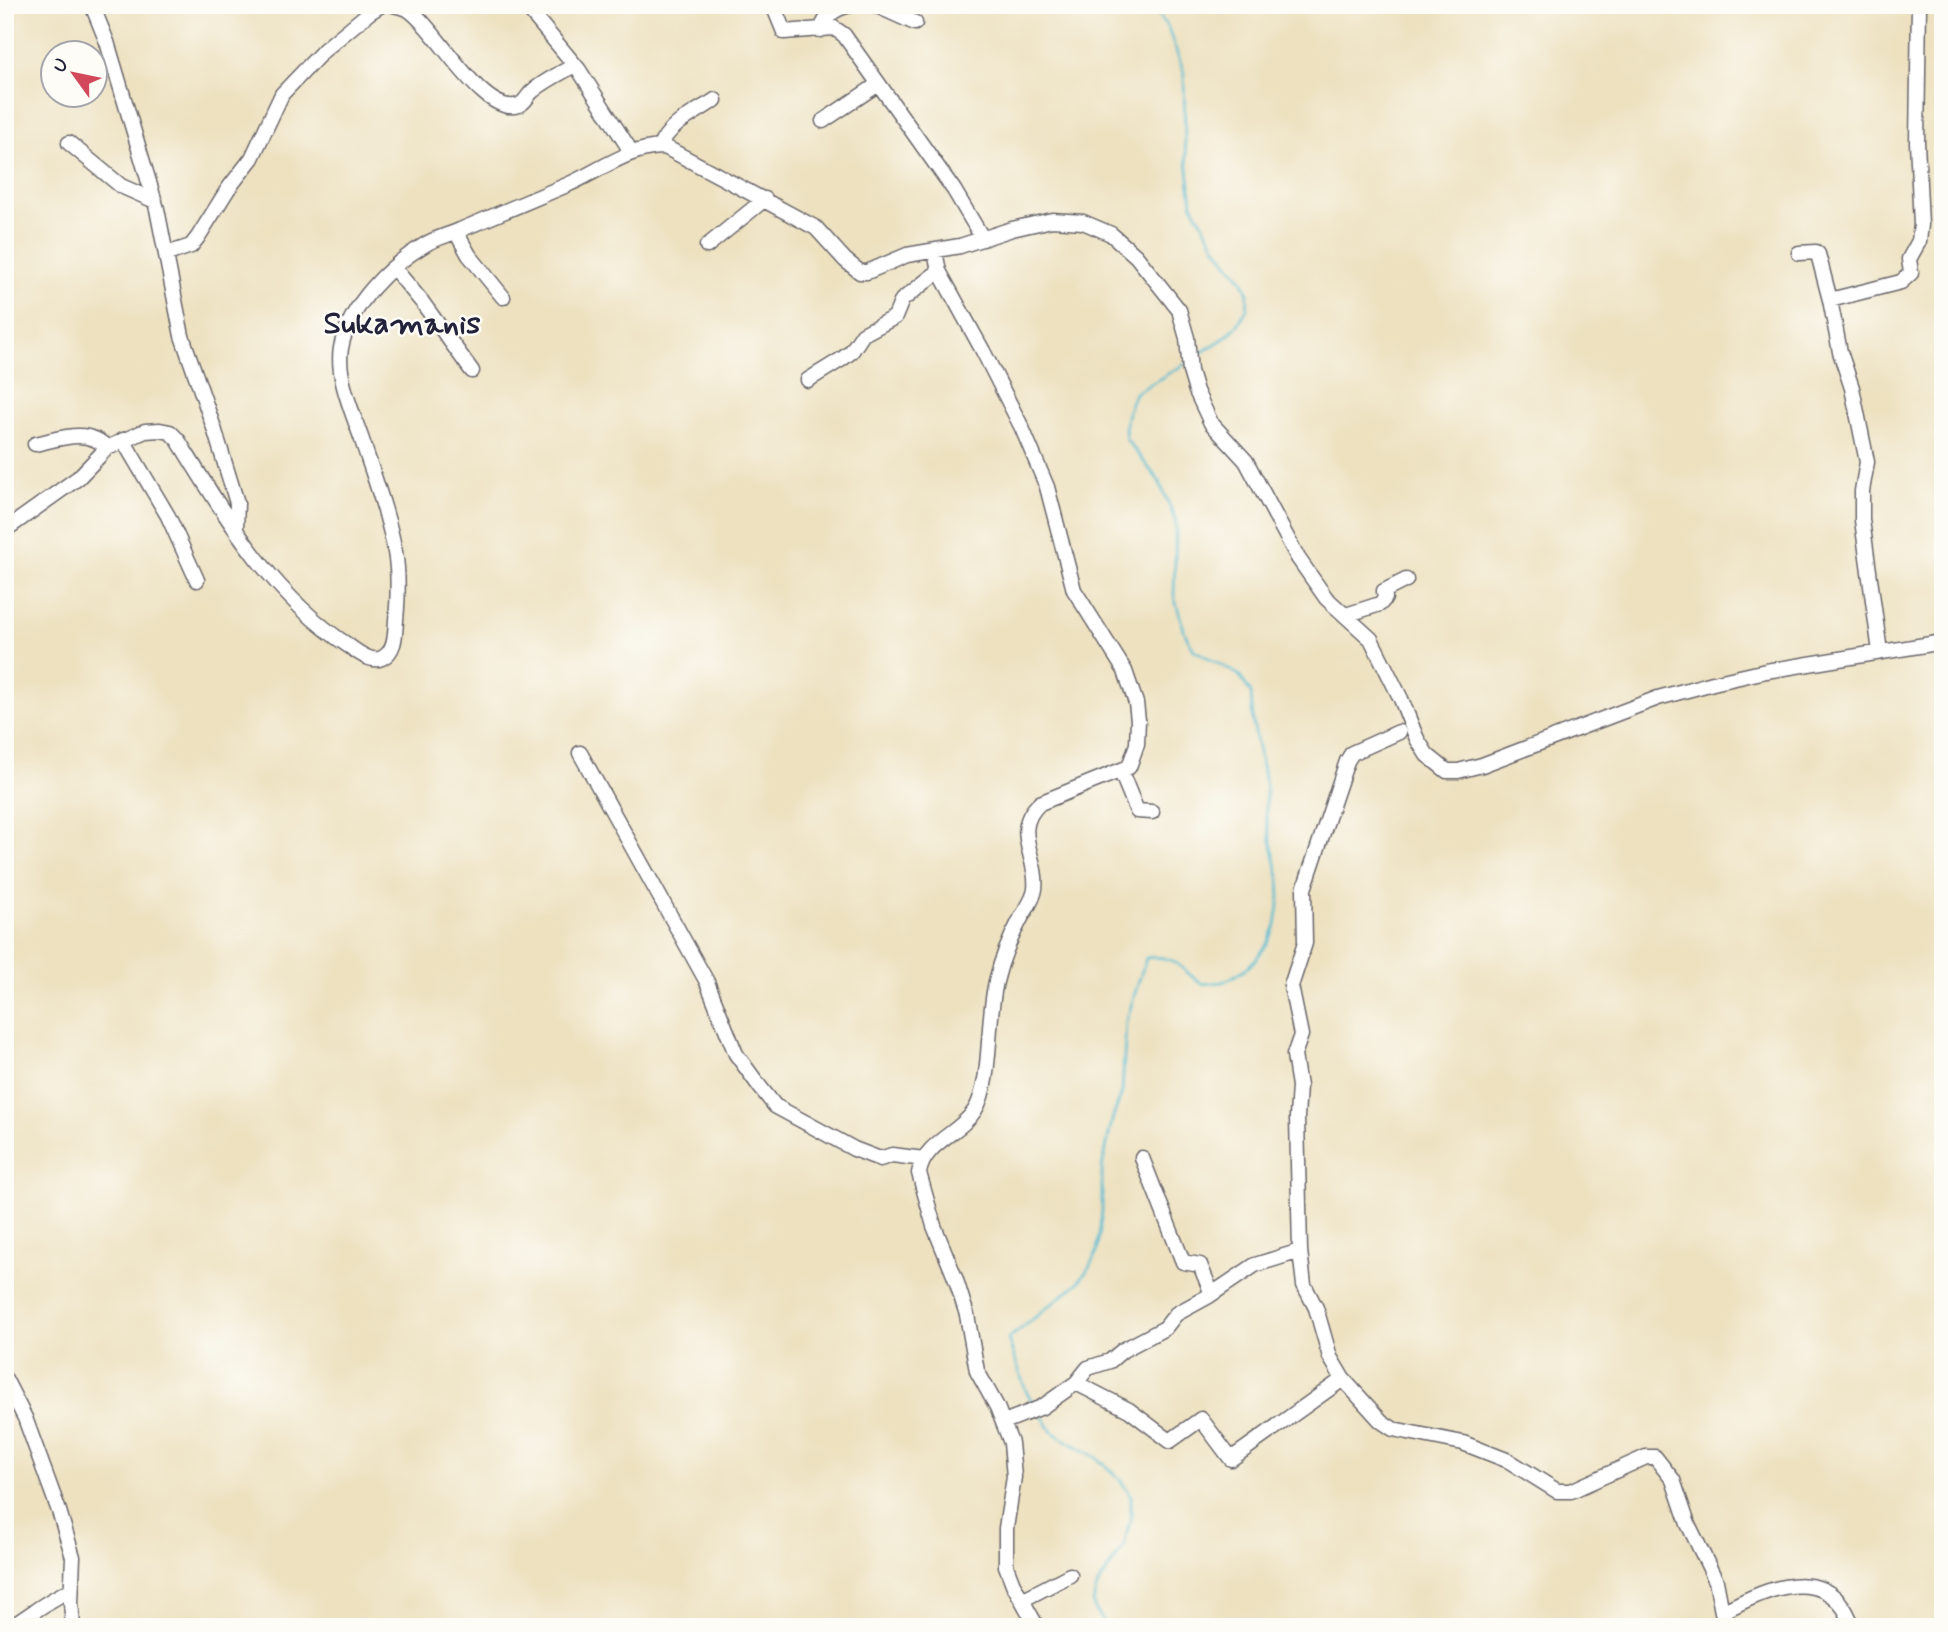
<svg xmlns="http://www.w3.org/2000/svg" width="1948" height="1632" font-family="Mynerve,sans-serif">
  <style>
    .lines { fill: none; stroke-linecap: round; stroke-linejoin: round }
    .stream { stroke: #52bad0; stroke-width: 2.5 }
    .minor-casing { stroke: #69656a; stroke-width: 17 }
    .minor { stroke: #fff; stroke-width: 14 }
    .labels { text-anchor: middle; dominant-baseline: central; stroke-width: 5; stroke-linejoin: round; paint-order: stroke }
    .quarter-label { font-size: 32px; font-weight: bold; fill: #22223b; stroke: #fdfcf7 }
  </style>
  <rect width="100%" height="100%" fill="#fdfcf7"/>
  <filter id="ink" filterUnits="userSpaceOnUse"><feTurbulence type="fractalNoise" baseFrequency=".0143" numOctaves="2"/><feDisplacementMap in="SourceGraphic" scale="14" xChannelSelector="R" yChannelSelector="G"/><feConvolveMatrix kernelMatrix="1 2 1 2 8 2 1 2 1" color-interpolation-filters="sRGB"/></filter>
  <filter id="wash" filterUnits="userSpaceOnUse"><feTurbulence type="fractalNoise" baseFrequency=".00686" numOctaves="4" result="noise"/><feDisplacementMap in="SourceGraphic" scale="28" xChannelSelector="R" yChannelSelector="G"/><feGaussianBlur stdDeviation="1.57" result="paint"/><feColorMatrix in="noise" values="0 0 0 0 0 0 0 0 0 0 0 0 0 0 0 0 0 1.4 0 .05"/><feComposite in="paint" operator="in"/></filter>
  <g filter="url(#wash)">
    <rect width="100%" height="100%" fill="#ede1c0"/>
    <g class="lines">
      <path class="stream" d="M 1155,5 L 1155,9 L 1168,28 L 1184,73 L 1185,142 L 1192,204 L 1216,247 L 1243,281 L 1248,294 L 1247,309 L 1237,326 L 1226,337 L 1193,358
        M 1035,1406 L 1026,1391 L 1008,1339 L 1077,1284 L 1088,1269 L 1097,1252 L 1102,1211 L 1102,1168 L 1112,1120 L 1122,1092 L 1126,1022 L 1146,958 C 1175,953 1181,970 1202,984 L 1222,982 L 1231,978 L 1248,967 L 1256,959 L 1268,943 L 1276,925 L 1280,897 L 1279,877 L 1266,817 L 1266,786 L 1253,723 L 1251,693 L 1239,675 L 1194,650 L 1185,633 L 1174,596 L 1176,522 L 1159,481 L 1126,439 L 1125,429 L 1128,411 L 1135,393 L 1185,364
        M 1041,1414 L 1052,1432 L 1097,1458 L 1119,1478 L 1131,1496 L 1131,1516 L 1124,1546 L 1098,1585 L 1095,1593 L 1093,1603 L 1095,1611 L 1107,1627"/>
    </g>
  </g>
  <g filter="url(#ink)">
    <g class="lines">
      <g class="minor-casing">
        <path id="minor" d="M 92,5 L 107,42 L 157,209 L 182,336 L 214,428 L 237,503 L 236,527
          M 394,5 C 399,7 405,7 409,10 C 436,27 483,118 519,105 C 526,102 528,94 534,90 C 546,80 561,73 575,65
          M 525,5 L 579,70 L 632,153
          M 773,5 L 784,32 L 834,28 L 844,35 L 954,190 L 983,239
          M 875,5 L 915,23
          M 821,30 C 826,15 834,9 850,5
          M 823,121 L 877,85
          M 69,143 L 121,186 L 155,201
          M 660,147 C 667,125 697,112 715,100
          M 456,232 L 469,255 L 503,297
          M 707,246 L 765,199
          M 935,252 L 939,271 L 983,351 L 1022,428 L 1047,487 L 1074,590 L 1125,671 L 1136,703 L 1138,720 L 1137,744 L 1129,767 L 1040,803 C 1010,830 1039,858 1035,889 C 1034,899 1026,909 1021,918 C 1011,937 1002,957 997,978 C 986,1015 993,1081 975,1110 C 960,1134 924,1142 919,1173 L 934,1226 L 956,1280 L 967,1315 L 977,1371 L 997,1407 L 1011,1443 L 1014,1477 L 1006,1528 L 1006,1566 L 1013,1584 L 1037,1627
          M 1799,253 L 1816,252 L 1818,254 L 1830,300
          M 167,254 L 191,246 L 198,237 L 228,189 L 252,158 L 282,94 L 324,50 L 370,12 L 381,5
          M 394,268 L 422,302 L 472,371
          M 808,380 L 842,359 L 851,352 L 863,334 L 895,317 L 902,300 L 939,271
          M 123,440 L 168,516 L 197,580
          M 35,444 C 59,439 88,427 107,448
          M 5,530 L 78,478 L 107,448 L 145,431 L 160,430 L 170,432 L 178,440 C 225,516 273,597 349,646 C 357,652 372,663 382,658 C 396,651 395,633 396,620 C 398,598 399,574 395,552 C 388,514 374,477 362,440 C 353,413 336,377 341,348 C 349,305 390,265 426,244 C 436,238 449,235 460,230 C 496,215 532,200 567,185 C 598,172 630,146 665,147 L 816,228 L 845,260 L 860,272 L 867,272 L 907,255 L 960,246 L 1012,229 L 1052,220 L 1083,222 L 1111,234 L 1136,256 L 1179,310 L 1187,338 L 1190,371 L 1196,391 L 1211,423 L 1246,461 L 1298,558 L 1326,598 L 1371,639 L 1401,699 L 1417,739 L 1427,755 L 1447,771 L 1458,771 L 1482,765 L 1658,698 L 1713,683 L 1766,671 L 1943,642
          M 1346,615 L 1380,604 L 1385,598 L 1384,591 L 1406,580
          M 1880,652 L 1862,520 L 1862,491 L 1867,462 L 1852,388 L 1840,352 L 1830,300 L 1901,282 L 1911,273 L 1909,259 L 1919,241 L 1921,225 L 1917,142 L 1919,5
          M 1399,732 L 1352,753 L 1347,761 L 1304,889 L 1305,943 L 1291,986 L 1301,1035 L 1294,1055 L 1299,1086 L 1297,1117 L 1300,1251 L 1304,1285 L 1316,1308 L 1330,1357 L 1343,1379 L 1381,1421 L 1393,1429 L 1463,1443 L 1509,1461 L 1557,1491 L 1571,1491 L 1646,1457 L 1655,1457 L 1673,1480 L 1688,1524 L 1716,1581 L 1722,1612 L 1732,1627
          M 580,753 L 707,982 L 736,1054 L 760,1087 L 775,1106 L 854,1149 L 880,1159 L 892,1155 L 924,1159
          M 1121,772 L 1137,811 L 1152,812
          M 1142,1158 L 1183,1262 L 1200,1265 L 1212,1294
          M 5,1379 L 25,1418 L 59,1511 L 73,1557 L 71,1602 L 73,1627
          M 1076,1383 L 1129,1410 L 1170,1441 L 1201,1419 L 1231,1459 L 1343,1379
          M 1004,1422 L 1042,1407 L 1076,1383 L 1088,1368 L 1110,1361 L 1123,1350 L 1165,1328 L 1176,1314 L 1209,1296 L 1255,1265 L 1300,1251
          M 1022,1600 L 1070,1575
          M 1722,1612 C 1757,1594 1813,1565 1843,1607 C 1847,1612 1850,1620 1853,1627
          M 11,1627 C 32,1614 49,1599 71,1590"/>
      </g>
      <use href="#minor" class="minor"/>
    </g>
  </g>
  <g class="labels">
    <g class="quarter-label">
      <text x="402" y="324">Sukamanis</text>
    </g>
  </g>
  <rect width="1948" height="1632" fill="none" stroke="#fdfcf7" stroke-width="28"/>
  <g transform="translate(74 74) rotate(303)"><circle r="33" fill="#fdfcf7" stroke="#a5a5ac" stroke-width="2"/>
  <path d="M0-5L12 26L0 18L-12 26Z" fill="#d1495b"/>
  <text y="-10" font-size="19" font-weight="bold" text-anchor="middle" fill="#22223b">U</text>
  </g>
</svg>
